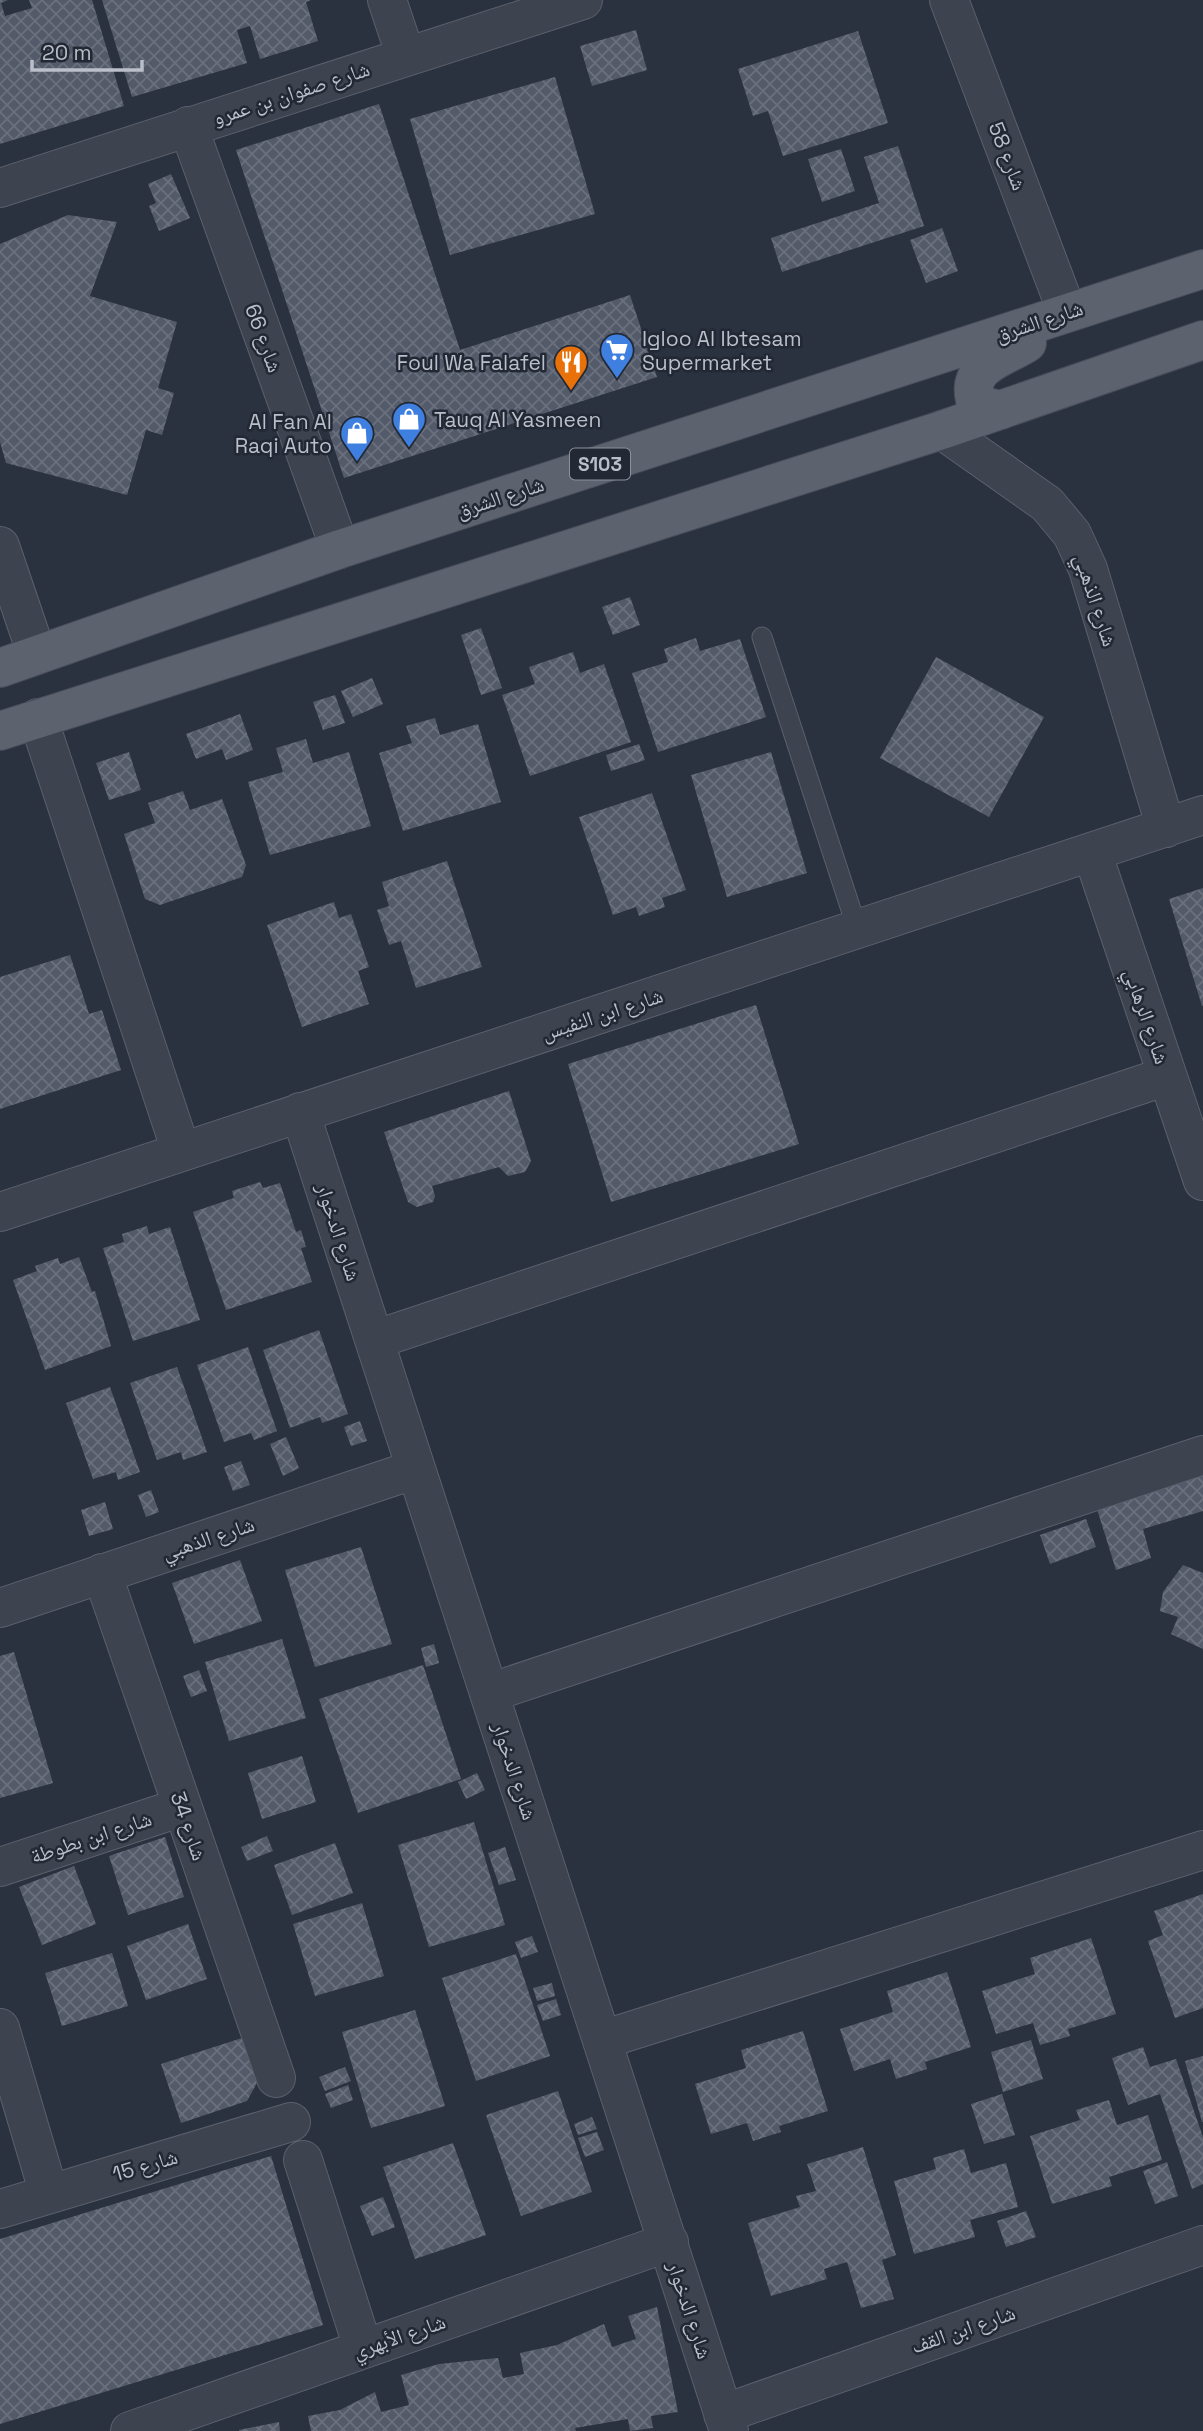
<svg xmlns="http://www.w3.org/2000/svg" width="1203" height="2431" font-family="'Space Grotesk','Noto Naskh Arabic',sans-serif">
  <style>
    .building { fill: url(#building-cross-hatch) }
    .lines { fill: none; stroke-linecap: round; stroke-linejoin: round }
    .service-casing { stroke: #5b616c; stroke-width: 21 }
    .minor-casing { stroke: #5b616c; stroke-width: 40 }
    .primary-casing { stroke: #474c58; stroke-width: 40 }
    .service { stroke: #3d434f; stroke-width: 19 }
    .minor { stroke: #3d434f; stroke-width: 38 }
    .primary { stroke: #5c626e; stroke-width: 38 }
    .labels { text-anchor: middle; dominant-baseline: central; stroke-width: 5; stroke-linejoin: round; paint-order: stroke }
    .shield { fill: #222834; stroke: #8c929c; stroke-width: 2 }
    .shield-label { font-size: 19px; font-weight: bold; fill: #babfc9 }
    .street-label { font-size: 21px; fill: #babfc9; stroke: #222834 }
    .poi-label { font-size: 21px; fill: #babfc9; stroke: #222834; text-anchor: start }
  </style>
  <defs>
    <pattern id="building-cross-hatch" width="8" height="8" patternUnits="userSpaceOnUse" patternTransform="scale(1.75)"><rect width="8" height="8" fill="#535a69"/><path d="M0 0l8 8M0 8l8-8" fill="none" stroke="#6a707d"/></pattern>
  </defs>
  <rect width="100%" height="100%" fill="#2a313f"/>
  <path class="building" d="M 0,0 L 8,0 L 1,3 L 5,16 L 32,8 L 29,0 L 92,0 L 124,106 L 0,144 Z
    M 102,0 L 311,0 L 306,2 L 318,41 L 260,59 L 250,26 L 237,30 L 247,63 L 132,97 Z
    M 636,30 L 647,70 L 592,86 L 580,46 Z
    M 858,31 L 888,123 L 783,156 L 768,111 L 753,116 L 738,69 Z
    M 555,77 L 595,214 L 450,255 L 410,119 Z
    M 379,104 L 460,350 L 630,295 L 657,377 L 344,478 L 236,150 Z
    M 898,146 L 924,226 L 782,272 L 771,238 L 879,203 L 864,157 Z
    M 841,149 L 855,191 L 822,202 L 808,159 Z
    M 171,174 L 190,218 L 159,231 L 149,206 L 156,203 L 148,184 Z
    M 68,215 L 117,222 L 90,296 L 177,322 L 158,388 L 174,393 L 162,435 L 146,430 L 127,495 L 6,463 L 0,442 L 0,244 Z
    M 942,228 L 958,271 L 926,283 L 910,240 Z
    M 630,597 L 640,625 L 613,635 L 602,607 Z
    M 481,628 L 502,688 L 481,695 L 461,635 Z
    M 696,638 L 700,651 L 740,639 L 766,717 L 658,752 L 632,673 L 668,662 L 664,649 Z
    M 573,652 L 580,673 L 604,664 L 631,742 L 530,776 L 502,695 L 535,684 L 529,667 Z
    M 936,657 L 1044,717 L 989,817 L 880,758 Z
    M 372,678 L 383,704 L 353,717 L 341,691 Z
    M 335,695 L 345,723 L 323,730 L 313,702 Z
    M 240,714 L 253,750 L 226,760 L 222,749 L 196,759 L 186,734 Z
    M 435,718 L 440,735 L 478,724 L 501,802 L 403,831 L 379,753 L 412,743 L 406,726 Z
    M 306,739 L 313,763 L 349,752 L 371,826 L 270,855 L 248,782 L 283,772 L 276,748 Z
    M 639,744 L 645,760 L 611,771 L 606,755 Z
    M 129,752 L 141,790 L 109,800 L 96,763 Z
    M 771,752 L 807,873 L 727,897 L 691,775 Z
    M 183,791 L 190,810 L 222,799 L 246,865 L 242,877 L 160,905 L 145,899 L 124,834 L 155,823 L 148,803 Z
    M 652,793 L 686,890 L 662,898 L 665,907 L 639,916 L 636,907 L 613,915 L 579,817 Z
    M 447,861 L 482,967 L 416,988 L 401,941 L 389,945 L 377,910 L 389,906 L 382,882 Z
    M 1203,888 L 1203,1005 L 1202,1006 L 1169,899 Z
    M 334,902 L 339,918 L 351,914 L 369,967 L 358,971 L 369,1004 L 302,1027 L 267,925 Z
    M 70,955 L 89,1014 L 102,1010 L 121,1070 L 0,1109 L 0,977 Z
    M 756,1005 L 799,1144 L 611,1202 L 568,1064 Z
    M 509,1091 L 531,1161 L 525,1172 L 508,1176 L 499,1167 L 432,1186 L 435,1196 L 433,1202 L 417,1207 L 408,1202 L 384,1132 Z
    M 260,1182 L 263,1188 L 280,1183 L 296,1232 L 301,1230 L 306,1247 L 301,1248 L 312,1282 L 226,1310 L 193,1212 L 234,1198 L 232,1191 Z
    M 147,1226 L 149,1234 L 170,1227 L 200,1320 L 133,1341 L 103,1248 L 124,1242 L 122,1234 Z
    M 79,1257 L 92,1292 L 95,1291 L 111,1346 L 45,1370 L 13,1280 L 37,1271 L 35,1266 L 58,1258 L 60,1264 Z
    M 319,1330 L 348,1414 L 322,1423 L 320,1417 L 290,1428 L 263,1350 Z
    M 248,1347 L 277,1431 L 254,1440 L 251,1433 L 224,1442 L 197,1365 Z
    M 177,1367 L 207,1452 L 183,1460 L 181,1452 L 157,1460 L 130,1383 Z
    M 110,1387 L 140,1472 L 118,1480 L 116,1472 L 93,1479 L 66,1403 Z
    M 360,1421 L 367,1441 L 351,1446 L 344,1427 Z
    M 286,1437 L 299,1468 L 283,1476 L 270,1444 Z
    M 241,1461 L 250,1485 L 233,1491 L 224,1467 Z
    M 1203,1475 L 1203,1511 L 1143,1529 L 1151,1558 L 1116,1570 L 1097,1509 Z
    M 151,1490 L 159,1512 L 146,1517 L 138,1495 Z
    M 105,1502 L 113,1529 L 89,1536 L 81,1510 Z
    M 1086,1519 L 1096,1547 L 1050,1564 L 1040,1535 Z
    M 361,1547 L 392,1644 L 315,1667 L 285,1570 Z
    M 240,1560 L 262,1621 L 194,1644 L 172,1583 Z
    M 1183,1565 L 1203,1573 L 1203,1649 L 1171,1634 L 1178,1617 L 1160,1611 L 1163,1592 Z
    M 282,1639 L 306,1718 L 229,1741 L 205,1662 Z
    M 434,1644 L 439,1663 L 426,1667 L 421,1648 Z
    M 14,1652 L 53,1783 L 0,1798 L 0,1656 Z
    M 423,1665 L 461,1779 L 358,1813 L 319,1699 Z
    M 199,1670 L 207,1691 L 191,1697 L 183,1676 Z
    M 302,1756 L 316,1802 L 262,1819 L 248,1773 Z
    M 477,1773 L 485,1790 L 466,1799 L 458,1782 Z
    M 474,1822 L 505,1925 L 429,1947 L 398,1845 Z
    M 267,1836 L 273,1851 L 247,1861 L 241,1847 Z
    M 165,1837 L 184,1897 L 128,1915 L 109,1856 Z
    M 335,1843 L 353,1893 L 292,1915 L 274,1865 Z
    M 505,1847 L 516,1880 L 499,1885 L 488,1853 Z
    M 74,1866 L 96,1924 L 42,1945 L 19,1887 Z
    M 1203,1894 L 1203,2008 L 1175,2018 L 1148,1941 L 1163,1935 L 1154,1911 Z
    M 362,1903 L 384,1976 L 315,1996 L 293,1924 Z
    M 188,1924 L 207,1979 L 146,2000 L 127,1946 Z
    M 532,1936 L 538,1952 L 521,1958 L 515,1942 Z
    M 1091,1938 L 1116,2014 L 1068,2029 L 1070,2036 L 1040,2045 L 1033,2023 L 996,2034 L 982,1991 L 1035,1974 L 1030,1958 Z
    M 112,1953 L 128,2006 L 62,2026 L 45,1973 Z
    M 516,1954 L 550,2056 L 476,2081 L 442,1978 Z
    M 947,1972 L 971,2047 L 925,2062 L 927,2069 L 896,2079 L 890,2059 L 854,2071 L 840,2029 L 893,2012 L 887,1991 Z
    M 552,1983 L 555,1996 L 537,2001 L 533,1988 Z
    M 556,1999 L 561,2015 L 543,2021 L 537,2005 Z
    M 415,2010 L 445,2106 L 371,2128 L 342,2032 Z
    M 803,2031 L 828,2111 L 779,2126 L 781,2132 L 753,2141 L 747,2123 L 711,2134 L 695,2084 L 746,2068 L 741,2050 Z
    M 242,2038 L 257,2083 L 247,2101 L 181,2123 L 161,2064 Z
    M 1031,2040 L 1043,2079 L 1003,2092 L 991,2052 Z
    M 1143,2047 L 1150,2067 L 1176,2059 L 1203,2137 L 1203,2184 L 1192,2189 L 1160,2094 L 1128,2105 L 1112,2058 Z
    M 1203,2056 L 1203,2122 L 1202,2122 L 1185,2061 Z
    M 345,2067 L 351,2081 L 325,2091 L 319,2077 Z
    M 348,2085 L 353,2100 L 331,2108 L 325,2094 Z
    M 558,2091 L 592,2192 L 521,2216 L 486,2115 Z
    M 1002,2094 L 1015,2135 L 984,2144 L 971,2104 Z
    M 1109,2100 L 1117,2125 L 1148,2115 L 1162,2160 L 1109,2177 L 1112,2186 L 1052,2204 L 1030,2136 L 1080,2120 L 1076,2110 Z
    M 592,2117 L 597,2129 L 578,2135 L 574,2124 Z
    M 597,2132 L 604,2150 L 585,2157 L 578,2138 Z
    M 453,2143 L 486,2235 L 415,2259 L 383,2167 Z
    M 863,2147 L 896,2255 L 882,2260 L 894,2299 L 861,2308 L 847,2262 L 824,2269 L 827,2279 L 771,2296 L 748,2223 L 800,2207 L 796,2196 L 816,2191 L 807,2164 Z
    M 964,2149 L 971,2173 L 1006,2163 L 1018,2207 L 970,2220 L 975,2237 L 914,2254 L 894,2181 L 936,2169 L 933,2158 Z
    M 271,2156 L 323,2325 L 0,2424 L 0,2239 Z
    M 1167,2162 L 1178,2196 L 1155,2204 L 1143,2171 Z
    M 383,2197 L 395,2227 L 372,2236 L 360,2206 Z
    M 1026,2211 L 1036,2237 L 1006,2247 L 997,2221 Z
    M 657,2307 L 678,2412 L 651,2416 L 653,2428 L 630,2431 L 628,2419 L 575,2428 L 576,2431 L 311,2431 L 308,2416 L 340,2410 L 375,2392 L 381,2412 L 409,2405 L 401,2375 L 439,2364 L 498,2358 L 503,2378 L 524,2374 L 520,2353 L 557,2345 L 604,2324 L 612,2347 L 636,2339 L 628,2316 Z
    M 279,2422 L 280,2431 L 239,2431 L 239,2430 Z"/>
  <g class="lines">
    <g class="service-casing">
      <path id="service" d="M 762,637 L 858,931"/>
    </g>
    <g class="minor-casing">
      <path id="minor" d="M 387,0 L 406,57
        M 949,0 L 1067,312
        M 188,126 L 340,549
        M 0,188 L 583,0
        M 942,430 L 1047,504 L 1072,534 L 1088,569 L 1166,828
        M 0,546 L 37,655
        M 38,718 L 181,1151
        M 1092,852 L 1203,1181
        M 300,1112 L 729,2431
        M 0,1212 L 1203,815
        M 374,1340 L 1167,1076
        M 102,1573 L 276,2078
        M 0,1608 L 416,1469
        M 489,1693 L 1203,1455
        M 0,1867 L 182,1807
        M 0,2028 L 49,2194
        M 602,2040 L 1203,1850
        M 303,2160 L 363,2348
        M 0,2209 L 291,2122
        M 723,2414 L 1203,2245
        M 130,2431 L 669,2242"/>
    </g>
    <g class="primary-casing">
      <path id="primary" d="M 1001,410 L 987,407 L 975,400 C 966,365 1004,358 1027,343
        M 0,668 L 340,549 L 1203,269
        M 0,731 L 942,430 L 1203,340"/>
    </g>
    <use href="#service" class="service"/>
    <use href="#minor" class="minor"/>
    <use href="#primary" class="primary"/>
  </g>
  <defs>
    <g id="supermarket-pin" transform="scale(1.75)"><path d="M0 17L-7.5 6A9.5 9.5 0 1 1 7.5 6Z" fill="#3f7fe0" stroke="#222834"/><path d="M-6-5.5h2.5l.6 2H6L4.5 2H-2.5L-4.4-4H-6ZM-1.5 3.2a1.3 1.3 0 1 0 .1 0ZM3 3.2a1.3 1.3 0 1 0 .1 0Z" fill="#fff"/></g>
    <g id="restaurant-pin" transform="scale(1.75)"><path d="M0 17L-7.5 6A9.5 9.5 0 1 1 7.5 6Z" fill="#e8710a" stroke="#222834"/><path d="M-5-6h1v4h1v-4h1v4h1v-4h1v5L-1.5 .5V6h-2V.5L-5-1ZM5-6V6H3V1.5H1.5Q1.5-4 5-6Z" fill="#fff"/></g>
    <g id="shop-pin" transform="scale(1.75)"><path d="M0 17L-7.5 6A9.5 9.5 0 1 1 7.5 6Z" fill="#3f7fe0" stroke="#222834"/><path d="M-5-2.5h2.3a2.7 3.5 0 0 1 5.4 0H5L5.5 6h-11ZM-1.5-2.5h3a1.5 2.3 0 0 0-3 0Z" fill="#fff"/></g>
  </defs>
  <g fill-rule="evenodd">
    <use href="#supermarket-pin" x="617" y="350"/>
    <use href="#restaurant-pin" x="571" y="362"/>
    <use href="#shop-pin" x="409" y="419"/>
    <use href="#shop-pin" x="357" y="433"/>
  </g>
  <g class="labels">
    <rect class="shield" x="570" y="448.5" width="60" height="31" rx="5"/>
    <g class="shield-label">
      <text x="600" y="464">S103</text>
    </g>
    <g class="street-label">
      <text transform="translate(291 93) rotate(-18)">شارع صفوان بن عمرو</text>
      <text transform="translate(1008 156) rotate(69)">شارع 58</text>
      <text transform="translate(1039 321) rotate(-18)">شارع الشرق</text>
      <text transform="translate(264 338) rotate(70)">شارع 66</text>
      <text transform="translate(500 497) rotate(-18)">شارع الشرق</text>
      <text transform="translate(1096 600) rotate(72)">شارع الذهبي</text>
      <text transform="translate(602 1014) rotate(-18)">شارع ابن النفيس</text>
      <text transform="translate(1147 1016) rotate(71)">شارع الرهابي</text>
      <text transform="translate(339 1232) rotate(72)">شارع الدخوار</text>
      <text transform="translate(208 1538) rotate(-18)">شارع الذهبي</text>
      <text transform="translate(515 1771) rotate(72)">شارع الدخوار</text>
      <text transform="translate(189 1826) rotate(71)">شارع 34</text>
      <text transform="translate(91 1837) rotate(-18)">شارع ابن بطوطة</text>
      <text transform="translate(145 2165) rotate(-16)">شارع 15</text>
      <text transform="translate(690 2310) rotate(72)">شارع الدخوار</text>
      <text transform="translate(963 2329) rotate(-19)">شارع ابن القف</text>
      <text transform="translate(399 2336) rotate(-19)">شارع الأبهري</text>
    </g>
    <g class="poi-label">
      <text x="642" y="338">Igloo Al Ibtesam<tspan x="642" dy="24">Supermarket</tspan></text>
      <text x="546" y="362" text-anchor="end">Foul Wa Falafel</text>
      <text x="434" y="419">Tauq Al Yasmeen</text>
      <text x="332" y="421" text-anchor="end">Al Fan Al<tspan x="332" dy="24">Raqi Auto</tspan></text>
    </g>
  </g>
  <path d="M32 60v10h110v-10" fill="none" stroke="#babfc9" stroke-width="3.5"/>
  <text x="42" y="60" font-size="21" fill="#babfc9" stroke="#222834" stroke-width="5" paint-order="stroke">20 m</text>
</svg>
